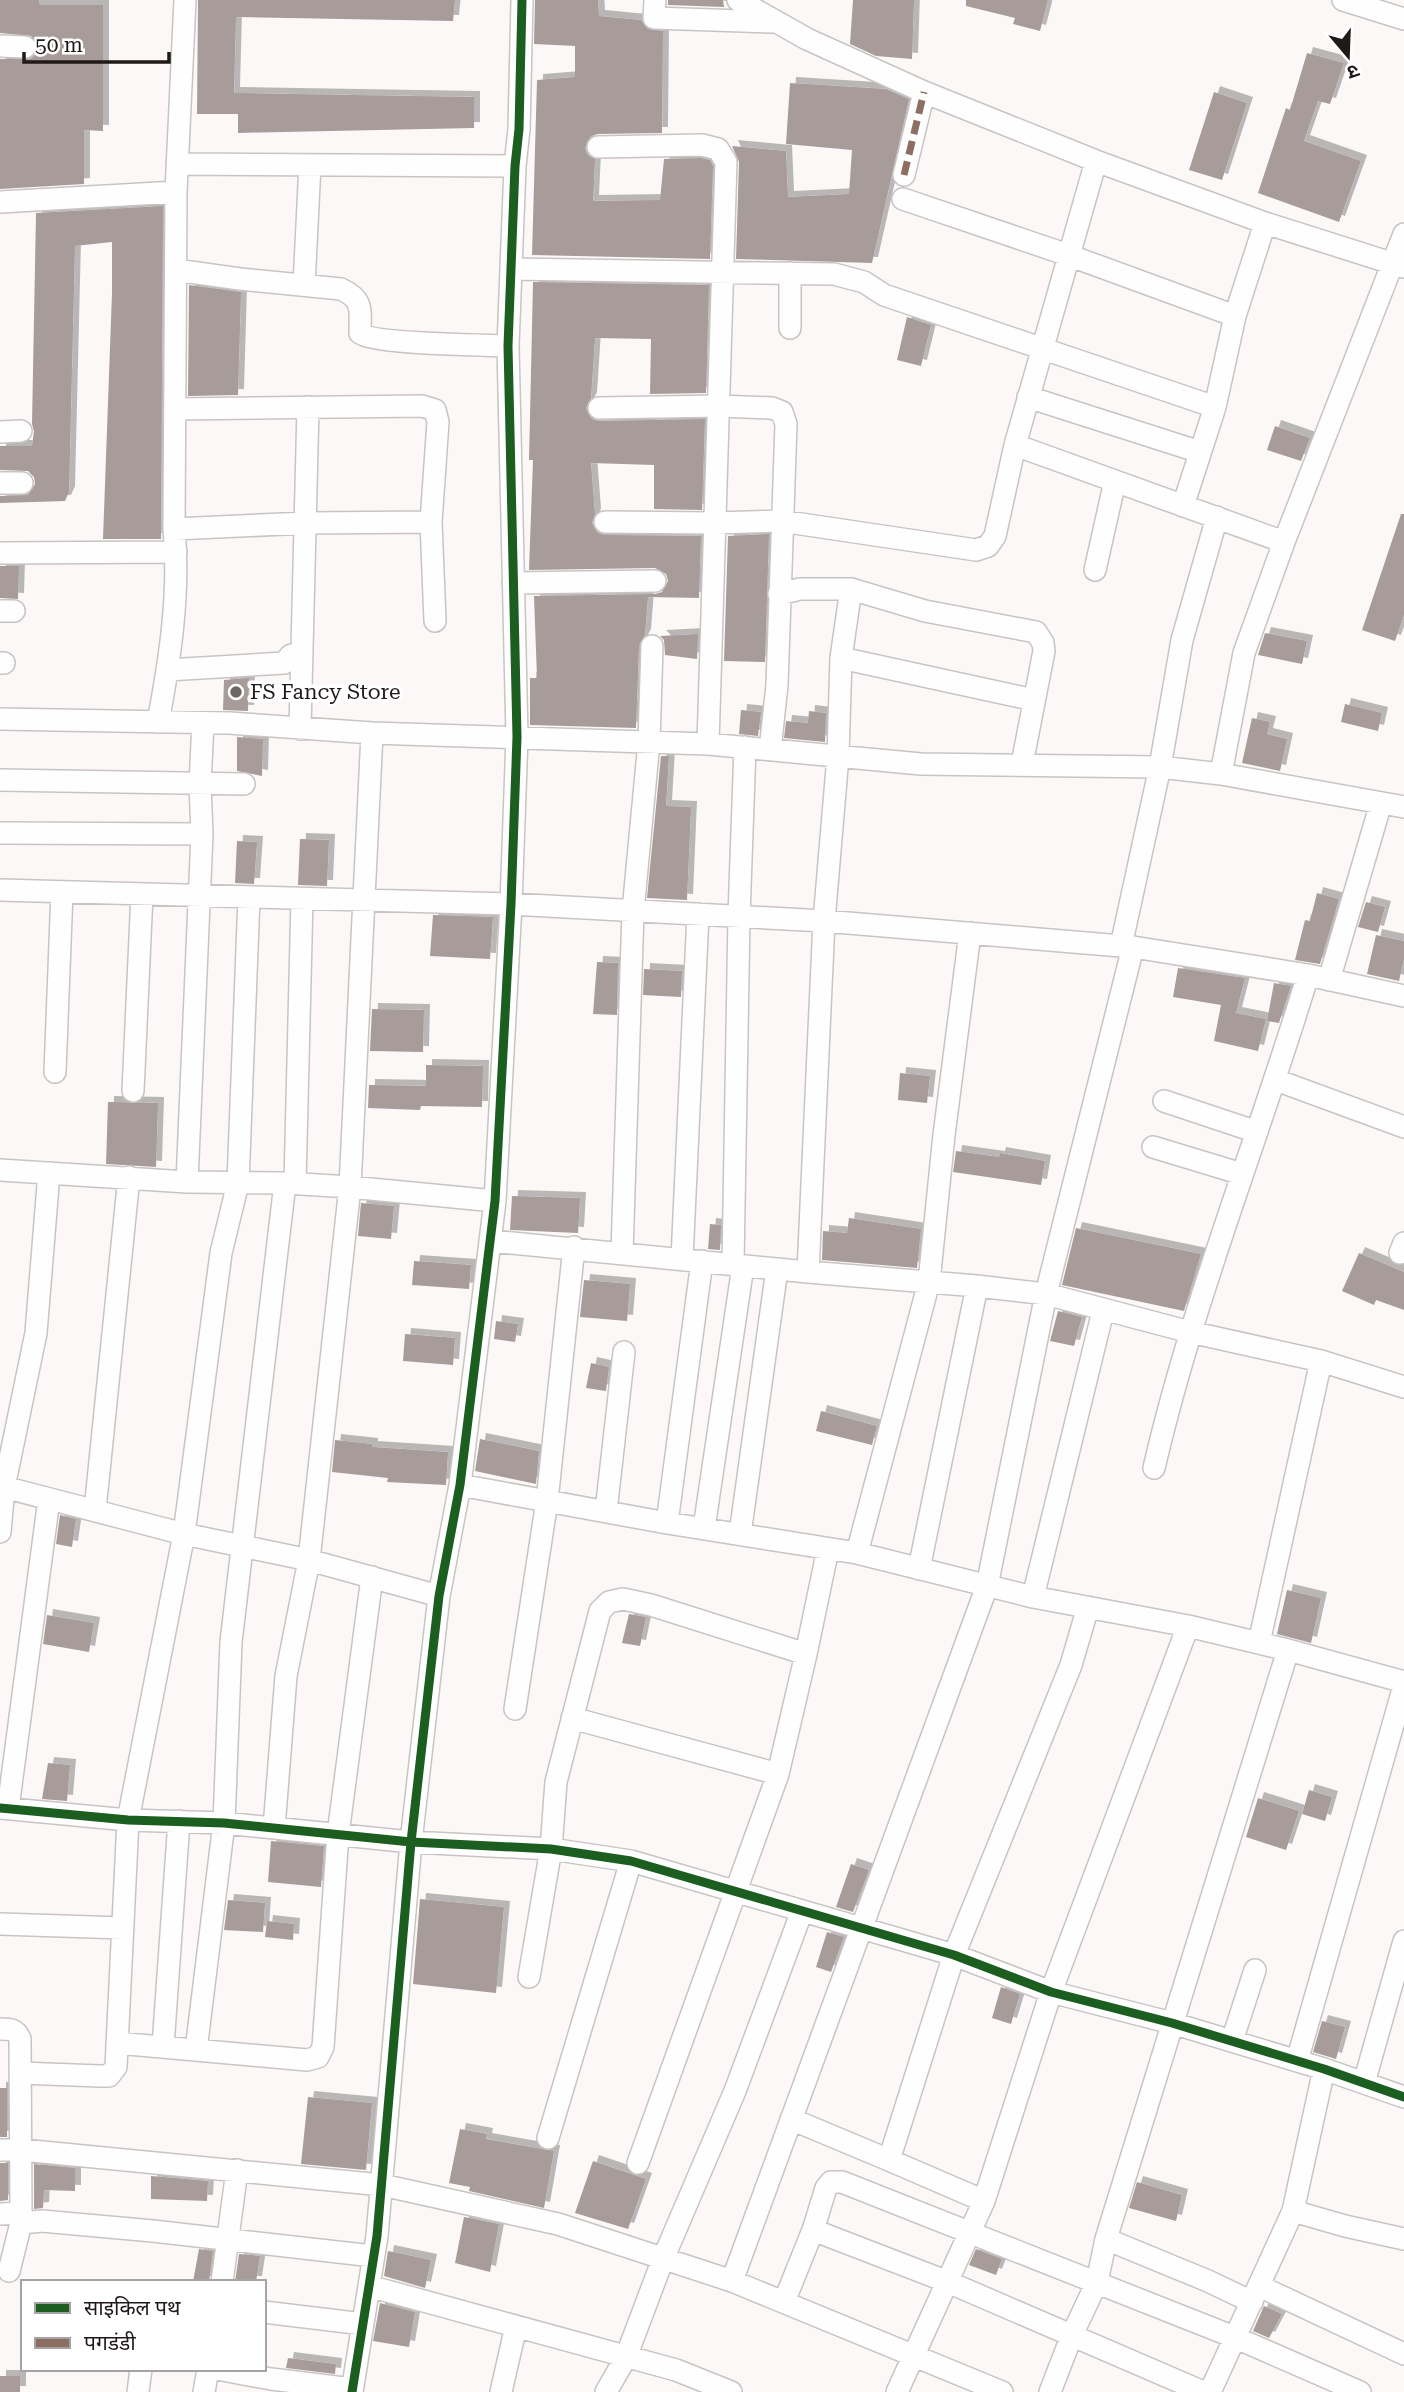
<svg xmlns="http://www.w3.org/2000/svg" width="1404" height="2392" font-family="'Roboto Serif','Noto Sans Devanagari',serif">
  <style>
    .building { fill: #a89c9a; filter: url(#shadow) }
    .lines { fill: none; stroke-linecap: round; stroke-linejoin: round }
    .minor-casing { stroke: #c9c4c4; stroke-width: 24 }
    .minor { stroke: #fffefe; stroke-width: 21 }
    .quiet { stroke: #8d6e63; stroke-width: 7; stroke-dasharray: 14 7; stroke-linecap: butt }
    .cycleway-casing { stroke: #fff; stroke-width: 13 }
    .cycleway { stroke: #1b5e20; stroke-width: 9 }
    .poi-dot { fill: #6c6766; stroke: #fff; stroke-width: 2.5 }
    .labels { text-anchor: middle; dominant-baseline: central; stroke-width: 7; stroke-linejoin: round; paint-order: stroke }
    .poi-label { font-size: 21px; fill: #1f1918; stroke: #fff; text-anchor: start }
  </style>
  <defs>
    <filter id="shadow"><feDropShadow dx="6" dy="-6" stdDeviation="0" flood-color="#0004"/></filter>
  </defs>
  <rect width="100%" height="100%" fill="#fcf8f8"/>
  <path class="building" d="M 0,0 L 39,0 L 40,5 L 103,5 L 103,131 L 84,130 L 84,184 L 0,189 L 0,59 L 30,59 L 36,55 L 38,47 L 31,36 L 0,33 Z
    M 198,0 L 455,0 L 453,21 L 236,17 L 234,93 L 474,97 L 474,128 L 238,133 L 238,114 L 197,114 Z
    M 535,0 L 598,0 L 599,16 L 641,20 L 648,29 L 663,31 L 662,133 L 598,134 L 591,136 L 585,148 L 587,154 L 595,159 L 593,201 L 660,200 L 664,159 L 701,158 L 710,160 L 713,166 L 710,259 L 532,255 L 537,80 L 575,77 L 575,46 L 534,44 Z
    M 668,0 L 723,0 L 724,7 L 668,5 Z
    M 853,0 L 914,0 L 912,59 L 876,56 L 850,44 Z
    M 966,0 L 1048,0 L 1040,31 L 1013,24 L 1015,18 L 966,6 Z
    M 1307,53 L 1344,63 L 1330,104 L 1318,101 L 1304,141 L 1361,161 L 1339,222 L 1258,193 L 1286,108 L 1290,110 Z
    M 790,83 L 886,89 L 909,99 L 872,263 L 736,259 L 739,162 L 732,146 L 786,151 L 788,197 L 849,194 L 852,150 L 786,144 Z
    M 1214,92 L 1247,103 L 1222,180 L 1189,170 Z
    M 163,206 L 161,539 L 103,539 L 112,293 L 112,242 L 75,246 L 69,492 L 65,501 L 0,503 L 0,496 L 28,495 L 35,484 L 34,477 L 28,471 L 0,470 L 0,446 L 32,446 L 34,431 L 32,424 L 36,213 Z
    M 533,282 L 709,285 L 706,393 L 650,394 L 651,339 L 595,338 L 591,398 L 586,408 L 592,419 L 599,421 L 705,419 L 702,510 L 654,509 L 654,465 L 591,463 L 595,514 L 592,523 L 598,533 L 605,535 L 701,536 L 699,598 L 648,597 L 645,635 L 639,646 L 636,728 L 530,725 L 530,678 L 537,678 L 534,596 L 655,594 L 662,592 L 668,581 L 666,574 L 655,568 L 529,570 L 533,460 L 529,460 Z
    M 189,285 L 241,292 L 238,395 L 188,396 Z
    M 907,317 L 931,325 L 921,366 L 897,360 Z
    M 1275,426 L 1310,438 L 1301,461 L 1267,450 Z
    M 1401,514 L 1404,514 L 1404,615 L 1395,641 L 1362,630 Z
    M 769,534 L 765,662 L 724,661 L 728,536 Z
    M 0,566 L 19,566 L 18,599 L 0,598 Z
    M 1265,633 L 1307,641 L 1302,664 L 1258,655 Z
    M 698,634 L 697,659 L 665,655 L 664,640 L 660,636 Z
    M 249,678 L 248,711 L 223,710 L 224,680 Z
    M 1345,704 L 1382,713 L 1378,731 L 1341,722 Z
    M 741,710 L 761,712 L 758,736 L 739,734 Z
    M 809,711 L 826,713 L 825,742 L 784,738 L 786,721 L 808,723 Z
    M 1252,718 L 1270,722 L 1267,734 L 1287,739 L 1280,771 L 1242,763 Z
    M 237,737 L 263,739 L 262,776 L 237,771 Z
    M 661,756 L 669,756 L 666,806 L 691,807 L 687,900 L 647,898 Z
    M 300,839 L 329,840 L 327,886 L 298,885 Z
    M 237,841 L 257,842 L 254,884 L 235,883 Z
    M 1317,893 L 1339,899 L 1320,964 L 1295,960 L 1305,920 L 1310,921 Z
    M 1366,902 L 1385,907 L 1378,932 L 1358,927 Z
    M 433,915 L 493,917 L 490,959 L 430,956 Z
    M 1376,935 L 1404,941 L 1404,959 L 1399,981 L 1367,974 Z
    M 597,962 L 618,963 L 617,1015 L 593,1014 Z
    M 1178,968 L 1245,978 L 1236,1013 L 1266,1019 L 1258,1051 L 1214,1041 L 1221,1005 L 1173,997 Z
    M 644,969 L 682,971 L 681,997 L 643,995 Z
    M 1274,983 L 1291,986 L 1279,1023 L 1267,1021 Z
    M 372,1009 L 424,1010 L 423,1052 L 370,1051 Z
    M 426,1065 L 483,1066 L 482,1107 L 421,1106 L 420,1110 L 368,1108 L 369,1085 L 426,1086 Z
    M 900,1073 L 930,1076 L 927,1103 L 898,1100 Z
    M 108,1102 L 158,1103 L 156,1167 L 106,1164 Z
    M 956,1151 L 999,1157 L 1000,1153 L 1045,1161 L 1041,1185 L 953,1172 Z
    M 512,1196 L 580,1198 L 578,1233 L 510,1230 Z
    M 361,1203 L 394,1206 L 391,1239 L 358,1236 Z
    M 849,1218 L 921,1229 L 917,1268 L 822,1260 L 823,1231 L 847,1233 Z
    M 710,1224 L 721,1225 L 720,1250 L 708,1249 Z
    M 1076,1228 L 1201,1254 L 1184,1311 L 1062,1285 Z
    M 1359,1253 L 1404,1272 L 1404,1310 L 1376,1300 L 1374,1305 L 1342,1291 Z
    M 414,1261 L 471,1265 L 469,1289 L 412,1285 Z
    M 584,1280 L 630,1284 L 627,1321 L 580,1317 Z
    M 1058,1311 L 1082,1317 L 1074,1346 L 1050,1341 Z
    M 496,1321 L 518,1324 L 515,1342 L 494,1339 Z
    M 405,1334 L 455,1338 L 453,1365 L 403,1361 Z
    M 591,1363 L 609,1367 L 606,1391 L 586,1388 Z
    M 821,1411 L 877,1426 L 872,1445 L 816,1431 Z
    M 480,1439 L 539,1451 L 536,1484 L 475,1471 Z
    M 335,1440 L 372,1444 L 372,1447 L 448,1452 L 446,1485 L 387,1482 L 388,1478 L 332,1472 Z
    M 60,1515 L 76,1519 L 72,1547 L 56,1544 Z
    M 1287,1590 L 1321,1598 L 1311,1643 L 1277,1634 Z
    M 629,1614 L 646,1617 L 640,1646 L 622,1643 Z
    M 47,1615 L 94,1623 L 89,1652 L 43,1644 Z
    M 48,1763 L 70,1765 L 67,1801 L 42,1799 Z
    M 1309,1790 L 1332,1797 L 1325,1821 L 1302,1814 Z
    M 1258,1798 L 1299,1811 L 1286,1850 L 1246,1837 Z
    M 271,1841 L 324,1846 L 321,1887 L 268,1882 Z
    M 851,1864 L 869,1870 L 853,1912 L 836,1907 Z
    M 420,1899 L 504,1907 L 496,1993 L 413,1984 Z
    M 228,1900 L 265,1903 L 263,1932 L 224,1930 Z
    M 267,1921 L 294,1924 L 293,1940 L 265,1937 Z
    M 827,1932 L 844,1937 L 831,1972 L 816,1967 Z
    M 1001,1987 L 1020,1994 L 1011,2024 L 992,2018 Z
    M 1322,2021 L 1345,2027 L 1336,2059 L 1313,2052 Z
    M 0,2088 L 7,2088 L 7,2137 L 0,2137 Z
    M 308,2097 L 372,2103 L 366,2170 L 301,2164 Z
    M 460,2129 L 487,2134 L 486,2139 L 554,2151 L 544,2208 L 469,2191 L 470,2187 L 449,2183 Z
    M 593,2161 L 646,2179 L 628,2229 L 575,2213 Z
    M 0,2163 L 8,2163 L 8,2200 L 0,2201 Z
    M 34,2164 L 75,2168 L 75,2191 L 44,2190 L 43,2208 L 34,2209 Z
    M 151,2176 L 208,2181 L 207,2201 L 151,2199 Z
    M 1137,2182 L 1182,2195 L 1176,2221 L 1129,2208 Z
    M 464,2217 L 499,2224 L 490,2272 L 455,2263 Z
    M 199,2249 L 213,2251 L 209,2282 L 193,2282 Z
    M 976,2249 L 1002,2259 L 996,2275 L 969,2265 Z
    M 388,2251 L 431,2260 L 425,2288 L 384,2276 Z
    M 239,2254 L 260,2256 L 256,2282 L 235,2282 Z
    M 380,2303 L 415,2312 L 409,2347 L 373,2341 Z
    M 1264,2306 L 1282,2314 L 1269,2338 L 1253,2331 Z
    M 288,2358 L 336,2364 L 335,2374 L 286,2368 Z
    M 0,2376 L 20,2376 L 20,2392 L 0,2392 Z"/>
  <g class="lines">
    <g class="minor-casing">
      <path id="minor" d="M 655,0 L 654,18 L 772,22
        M 738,0 L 807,39 L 924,92 L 1096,161 L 1265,223 L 1404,267
        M 1343,0 L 1404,19
        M 0,46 L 25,47
        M 598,147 L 702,145 L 718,149 L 726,162 L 708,744
        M 177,164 L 515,166
        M 904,175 L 924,92
        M 903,199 L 1068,255 L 1235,316
        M 0,202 L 176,192
        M 511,269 L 834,274 L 864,282 L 884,295 L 1215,407
        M 176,270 L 240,279 L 341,289 C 364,300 360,309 360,333 C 372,344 485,345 508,346
        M 790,273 L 790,328
        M 304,285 L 310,165
        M 1028,397 L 1200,452
        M 599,408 L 718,406 L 772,408 L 782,412 L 786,424 L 777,685 L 770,750
        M 176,409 L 422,406 L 435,410 L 438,422 L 431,522 L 435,621
        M 0,432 L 21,431
        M 1015,445 L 1284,542
        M 0,483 L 22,483
        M 1183,506 L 1215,407 L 1235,316 L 1265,223
        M 605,522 L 715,523 L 781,521 L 976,550 L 988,546 L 995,536 L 1015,445 L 1096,161
        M 174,529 L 306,523 L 431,522
        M 0,553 L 176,552
        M 1095,570 L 1115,481
        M 513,583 L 655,581
        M 779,594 L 800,589 L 851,589 L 925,611 L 1036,632 L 1043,643 L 1044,651 L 1022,764
        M 0,611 L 14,611
        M 841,658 L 1034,700
        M 0,663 L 4,663
        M 167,670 L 284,663 L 291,655 L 302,653
        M 0,719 L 229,723 L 372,733 L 708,744 L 921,764 L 1160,767 L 1221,774 L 1404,807
        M 158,722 C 170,659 180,593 174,529 L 176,192 L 185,0
        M 300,729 L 308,407
        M 1221,774 L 1244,653 L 1284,542 L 1404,234
        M 0,780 L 244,784
        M 0,833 L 202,834
        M 0,890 L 511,904 L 824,921 L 1133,947 L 1308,975 L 1404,996
        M 1121,946 L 1160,767 L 1182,640 L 1217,517
        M 1329,980 L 1381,803
        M 55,1072 L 62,892
        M 1276,1080 L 1404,1127
        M 133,1091 L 142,894
        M 1164,1101 L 1257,1132
        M 1153,1147 L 1242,1174
        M 0,1170 L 187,1182 L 285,1183 L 350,1187 L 495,1201
        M 187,1182 L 202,834 L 200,784 L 203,723
        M 295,1183 L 302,899
        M 491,1241 L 808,1272 L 977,1286 L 1046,1294 L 1190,1332 L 1321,1361 L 1404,1387
        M 622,1253 L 633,911 L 649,742 L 652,646
        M 1400,1253 L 1404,1243
        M 682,1259 L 698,914
        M 733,1265 L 739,916 L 745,747
        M 808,1272 L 824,921 L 838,756 L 841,658 L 851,589
        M 1154,1468 C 1193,1300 1258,1140 1308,975
        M 460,1485 L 667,1523 L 857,1553 L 1033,1597 L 1188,1626 L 1288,1650 L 1404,1682
        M 0,1486 L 184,1534 L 309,1560 L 439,1596
        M 95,1510 L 129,1177
        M 606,1511 L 624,1352
        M 667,1523 L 702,1261
        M 704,1528 L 743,1266
        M 0,1532 L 4,1487 L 36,1333 L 49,1173
        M 740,1534 L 777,1269
        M 857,1553 L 929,1282 L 944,1135 L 970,933
        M 919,1569 L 977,1286
        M 1033,1597 L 1103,1311
        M 1259,1643 L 1321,1361
        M 515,1709 L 547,1501 L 574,1247
        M 572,1718 L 778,1774
        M 0,1808 L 128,1820 L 224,1823 L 411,1842 L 551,1849 L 631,1861 L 954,1955 L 1051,1992 L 1172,2023 L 1324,2069 L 1404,2097
        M 8,1808 L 49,1499
        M 274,1828 L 286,1676 L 309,1560 L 350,1187 L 372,733
        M 0,1924 L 123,1928
        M 529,1977 L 551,1849 L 556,1782 L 600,1611 L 609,1602 L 623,1599 L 651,1605 L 806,1654
        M 0,2029 C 10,2029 16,2029 20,2039 L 21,2213
        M 1232,2041 L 1255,1970
        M 117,2043 L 307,2060 L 318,2057 L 323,2047 L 338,1834 L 372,1577
        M 163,2046 L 179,1821
        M 196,2050 L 224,1823 L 231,1642 L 285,1183
        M 1297,2061 L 1404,1686
        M 20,2073 L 100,2076 L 109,2076 L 116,2067 L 128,1820 L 184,1534 L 221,1253 L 238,1183 L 249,897
        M 1364,2083 L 1404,1941
        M 791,2119 L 889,2160
        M 548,2138 L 631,1861
        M 0,2150 L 22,2150 L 382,2185 L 558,2224 L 732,2281 L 1002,2392
        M 638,2163 L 778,1774 L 806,1654 L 828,1549
        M 984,2201 L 1051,1992 L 1188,1626
        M 1293,2211 L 1345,2226 L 1404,2239
        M 0,2214 L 21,2213 L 21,2223 L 42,2221 L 153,2231 L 373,2256
        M 813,2230 L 948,2282 L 1203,2392
        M 1106,2239 L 1208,2281 L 1252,2302
        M 9,2271 L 21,2223
        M 732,2281 L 987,1586 L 1046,1294 L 1133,947
        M 222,2282 L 237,2170
        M 369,2286 L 676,2370 L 731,2392
        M 1259,2286 L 1404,2354
        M 784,2302 L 813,2230 L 826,2188 L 831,2182 L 842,2182 L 1234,2337 L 1360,2392
        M 264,2312 L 363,2324
        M 217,2369 L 271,2379 L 352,2389
        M 138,2392 L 141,2369
        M 204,2392 L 208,2369
        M 352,2392 L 377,2236 L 411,1842 L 439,1596 L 460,1485 L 495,1201 L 511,904 L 517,737 L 508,346 L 515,166 L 519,129 L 522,0
        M 501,2392 L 516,2326
        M 606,2392 L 626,2357 L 663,2259 L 735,2091 L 802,1911
        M 897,2392 L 984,2201 L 889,2160 L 954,1955 L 1071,1665 L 1088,1607
        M 1050,2392 L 1072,2335 L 1097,2282 L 1106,2239 L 1288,1650
        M 1210,2392 L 1293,2211 L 1324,2069"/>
    </g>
    <use href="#minor" class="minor"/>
    <path class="quiet" d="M 904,175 L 924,92"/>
    <g class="cycleway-casing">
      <path id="cycleway" d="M 0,1808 L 128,1820 L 224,1823 L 411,1842 L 551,1849 L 631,1861 L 954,1955 L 1051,1992 L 1172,2023 L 1324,2069 L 1404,2097
        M 352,2392 L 377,2236 L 411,1842 L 439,1596 L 460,1485 L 495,1201 L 511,904 L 517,737 L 508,346 L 515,166 L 519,129 L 522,0"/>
    </g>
    <use href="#cycleway" class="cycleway"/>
  </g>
  <circle class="poi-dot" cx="236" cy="692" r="7"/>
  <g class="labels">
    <g class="poi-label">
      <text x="250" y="692">FS Fancy Store</text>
    </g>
  </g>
  <rect x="21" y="2280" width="245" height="91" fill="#ffffff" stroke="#a5a3a3" stroke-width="2"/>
  <rect x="35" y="2303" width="35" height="10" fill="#1b5e20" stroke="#a5a3a3" stroke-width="2"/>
  <text x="84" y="2315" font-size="21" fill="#1f1918">साइकिल पथ</text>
  <rect x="35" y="2338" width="35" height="10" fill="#8d6e63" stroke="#a5a3a3" stroke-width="2"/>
  <text x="84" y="2350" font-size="21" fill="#1f1918">पगडंडी</text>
  <g transform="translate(1348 56) rotate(161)" stroke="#ffffff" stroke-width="5" paint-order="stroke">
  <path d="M0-5L12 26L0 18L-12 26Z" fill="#1f1918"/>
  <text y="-10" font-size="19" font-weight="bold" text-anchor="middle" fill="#1f1918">उ</text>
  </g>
  <path d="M24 52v10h145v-10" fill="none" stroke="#1f1918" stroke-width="3.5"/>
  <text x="35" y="52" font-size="21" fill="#1f1918" stroke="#ffffff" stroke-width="5" paint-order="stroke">50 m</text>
</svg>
